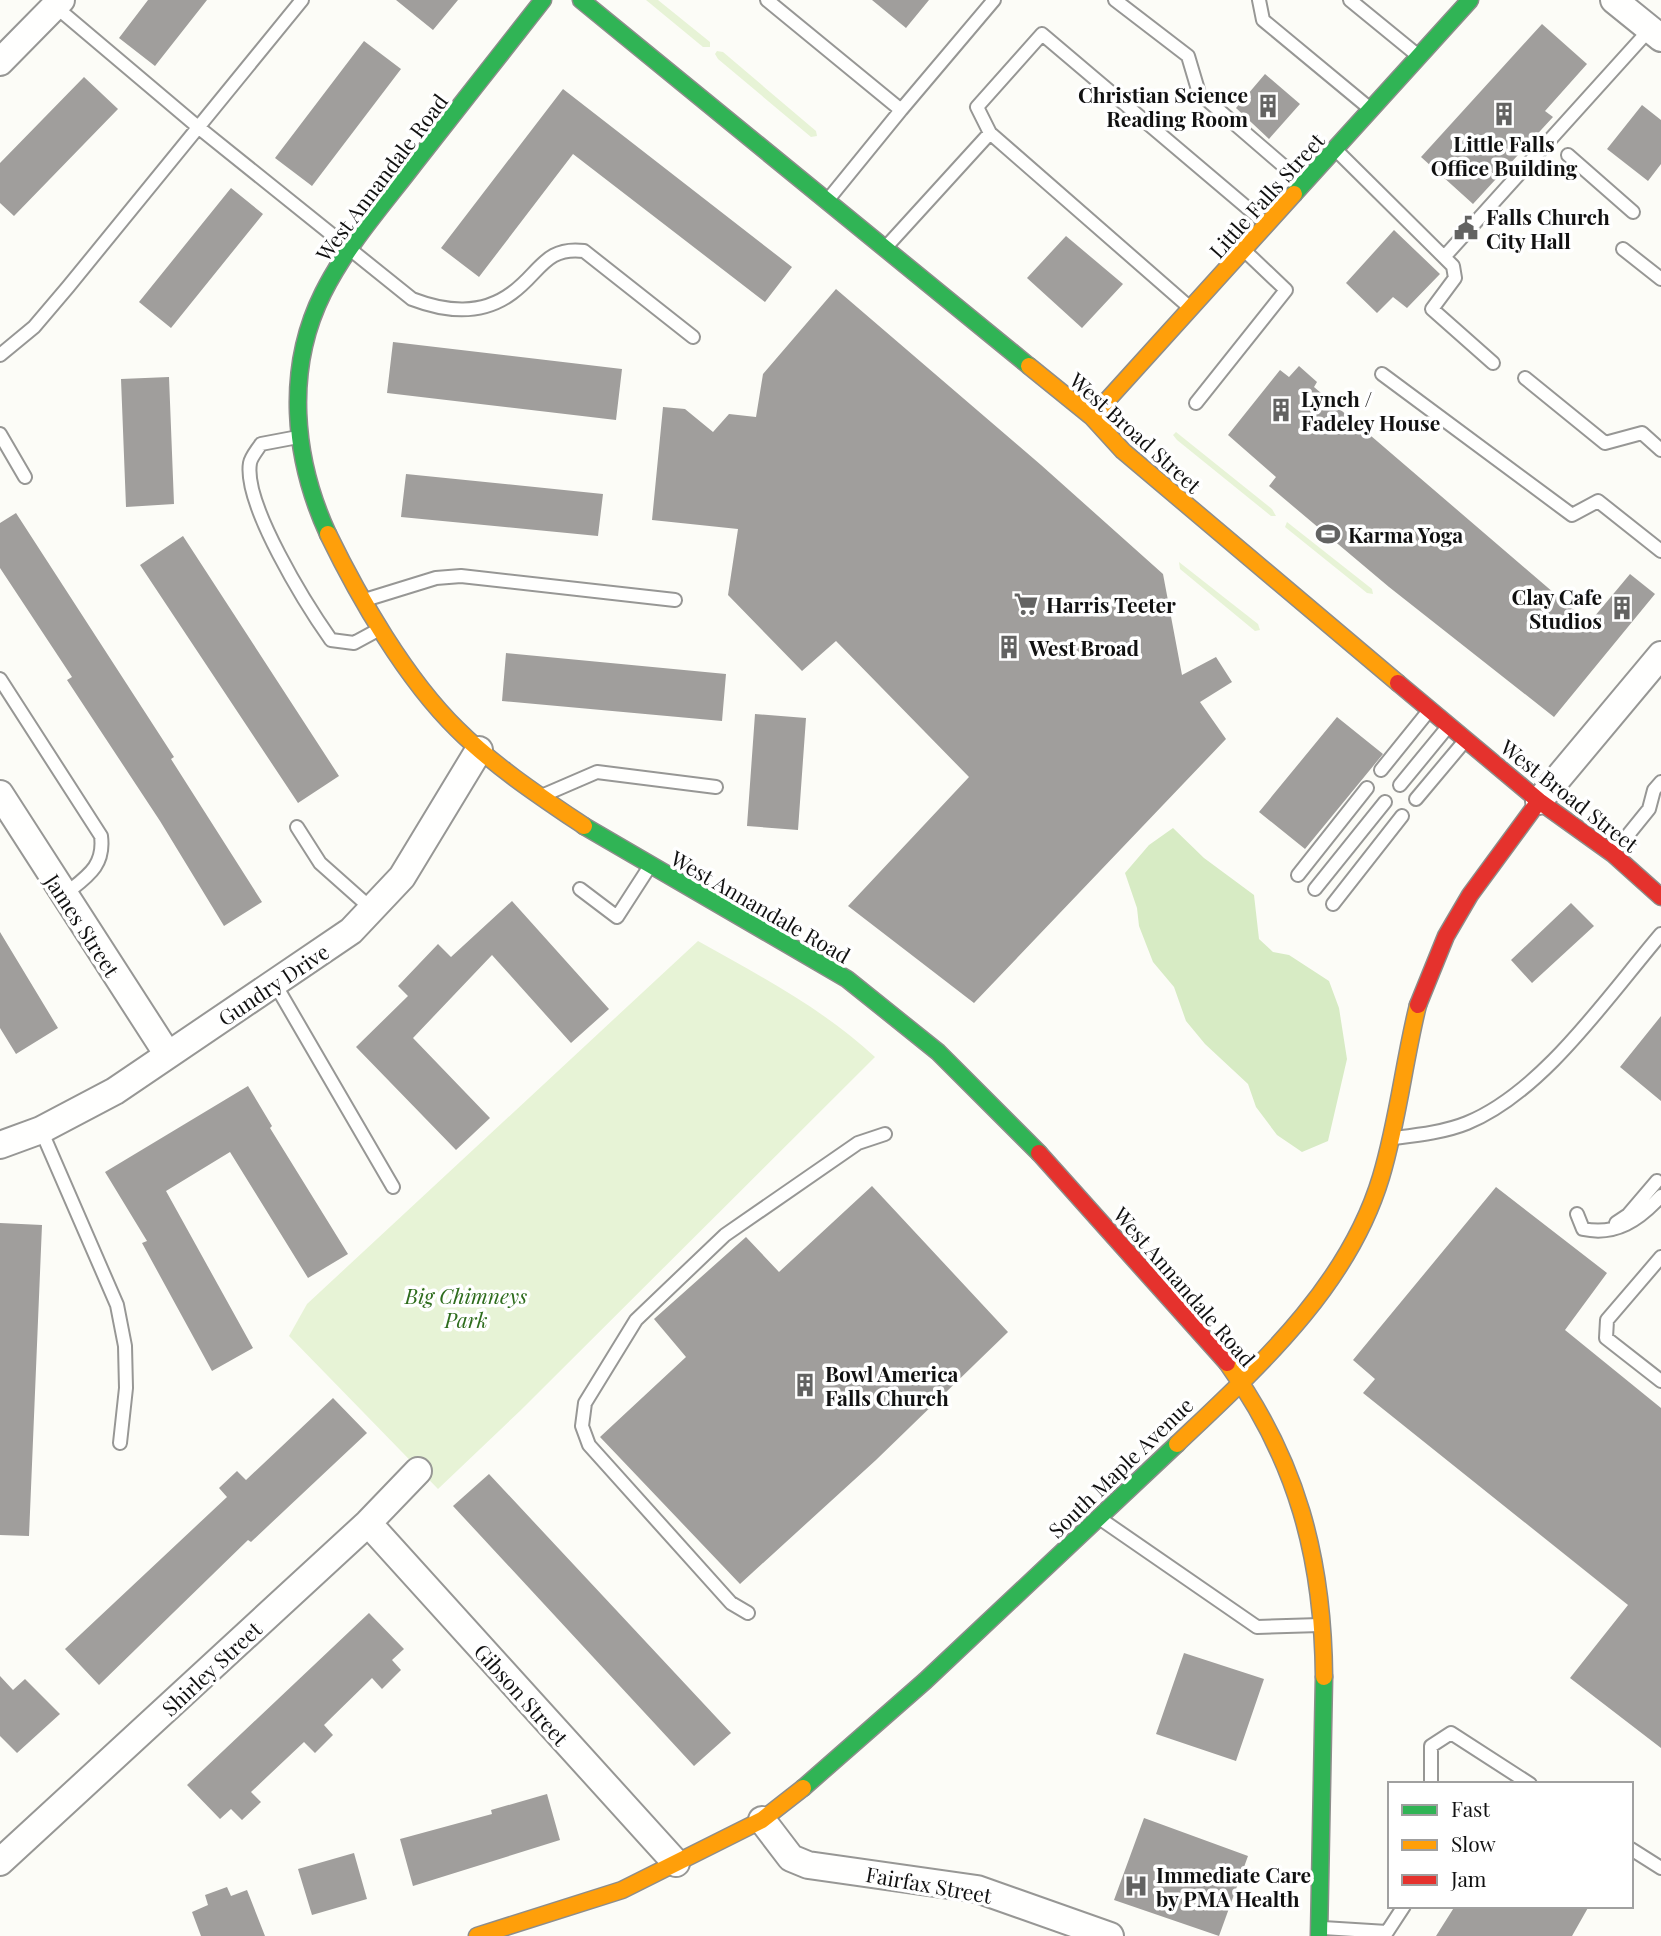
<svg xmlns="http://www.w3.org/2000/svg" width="1661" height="1936" font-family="'Playfair Display',serif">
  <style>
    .green { fill: #e7f3d6 }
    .forest { fill: #d7ebc4 }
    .building { fill: #a09e9c }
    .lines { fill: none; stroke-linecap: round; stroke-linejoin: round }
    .lane-casing { stroke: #979795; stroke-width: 16 }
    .street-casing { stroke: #979795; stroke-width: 30 }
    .fast-casing { stroke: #8d8d8b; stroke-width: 19 }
    .slow-casing { stroke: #8d8d8b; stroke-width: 19 }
    .jam-casing { stroke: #8d8d8b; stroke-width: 19 }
    .lane { stroke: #fffffe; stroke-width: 12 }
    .street { stroke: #fffffe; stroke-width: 26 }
    .fast { stroke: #30b455; stroke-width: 16 }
    .slow { stroke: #ff9f0a; stroke-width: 16 }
    .jam { stroke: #e5322d; stroke-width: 16 }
    .labels { text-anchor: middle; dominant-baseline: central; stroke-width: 7; stroke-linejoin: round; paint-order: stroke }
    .poi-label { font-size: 21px; font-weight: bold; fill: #111; stroke: #fff; text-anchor: start }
    .street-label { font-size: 21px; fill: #111; stroke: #fff }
    .park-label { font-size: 21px; font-style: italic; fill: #2e6c1d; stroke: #fff }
  </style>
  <rect width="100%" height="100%" fill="#fcfcf7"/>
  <path class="green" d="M 646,0 L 658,0 L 710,42 L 710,47 L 703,47 Z
    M 717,51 L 723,52 L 816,131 L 817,136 L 811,137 L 718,59 L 715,54 Z
    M 1176,432 L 1272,509 L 1276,516 L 1271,516 L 1177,440 L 1173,435 Z
    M 1287,522 L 1372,589 L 1373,594 L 1367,593 L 1285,527 Z
    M 1179,562 L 1258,624 L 1260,630 L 1255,631 L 1180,569 Z
    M 698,941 C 760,976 822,1008 875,1057 L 521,1410 L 438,1489 L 289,1336 L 307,1304 Z"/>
  <path class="forest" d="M 1173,828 L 1204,858 L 1254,895 L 1259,939 L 1273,952 L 1289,955 L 1329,981 L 1339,1008 L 1347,1059 L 1328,1141 L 1302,1152 L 1277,1135 L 1256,1107 L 1248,1084 L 1205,1044 L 1186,1021 L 1174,987 L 1153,962 L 1139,926 L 1137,908 L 1125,873 L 1149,845 Z"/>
  <path class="building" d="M 148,0 L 207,0 L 155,66 L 119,38 Z
    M 396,0 L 458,0 L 433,30 Z
    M 872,0 L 929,0 L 906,28 Z
    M 1542,24 L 1587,64 L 1545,111 L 1553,117 L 1473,204 L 1421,157 Z
    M 364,41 L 401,69 L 312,186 L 275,158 Z
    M 1265,74 L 1300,104 L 1269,139 L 1236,108 Z
    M 84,77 L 118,109 L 14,216 L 0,203 L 0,163 Z
    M 563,89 L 792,267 L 765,302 L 573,154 L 479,277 L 441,248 Z
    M 1642,105 L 1661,120 L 1661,164 L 1648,181 L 1607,149 Z
    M 231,188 L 263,214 L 171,328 L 139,302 Z
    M 1394,230 L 1440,274 L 1407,308 L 1393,297 L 1377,313 L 1346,283 Z
    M 1066,236 L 1123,284 L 1082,328 L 1027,278 Z
    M 836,289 L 1041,465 L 1163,574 L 1182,675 L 1216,657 L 1232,682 L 1200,702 L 1226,739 L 974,1003 L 848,906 L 969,777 L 836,641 L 802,671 L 728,595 L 738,529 L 652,520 L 663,407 L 685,409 L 713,432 L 729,414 L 756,417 L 763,374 Z
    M 393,342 L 622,369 L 616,420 L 387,393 Z
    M 1299,366 L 1317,382 L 1314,387 L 1589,623 L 1630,574 L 1655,594 L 1554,717 L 1389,587 L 1269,486 L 1276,477 L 1228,435 L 1280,370 L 1289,377 Z
    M 169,377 L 174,504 L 126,507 L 121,379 Z
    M 406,474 L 603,494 L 598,536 L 401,517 Z
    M 16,513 L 174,757 L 171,759 L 262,902 L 224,926 L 160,821 L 67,680 L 72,677 L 0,568 L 0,523 Z
    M 183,536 L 339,776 L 298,803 L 140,565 Z
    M 506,653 L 726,674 L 722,721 L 502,701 Z
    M 755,714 L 806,718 L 798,830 L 747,826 Z
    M 1337,717 L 1383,754 L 1305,849 L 1259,812 Z
    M 512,901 L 609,1009 L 571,1043 L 492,955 L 413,1038 L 490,1118 L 456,1150 L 356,1047 L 408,996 L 398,986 L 438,944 L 451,957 Z
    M 1571,903 L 1594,926 L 1532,983 L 1511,960 Z
    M 0,932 L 58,1028 L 16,1054 L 0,1028 Z
    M 1661,1016 L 1661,1101 L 1620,1067 Z
    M 248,1086 L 272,1126 L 270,1128 L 348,1254 L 308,1278 L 230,1152 L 166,1191 L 253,1348 L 212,1371 L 142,1243 L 147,1241 L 105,1172 Z
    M 872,1186 L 1008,1332 L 876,1460 L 740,1584 L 600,1437 L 686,1357 L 654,1319 L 746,1237 L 779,1272 Z
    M 1496,1187 L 1607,1273 L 1565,1330 L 1661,1408 L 1661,1748 L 1570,1678 L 1628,1605 L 1363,1393 L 1375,1379 L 1353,1360 Z
    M 0,1223 L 42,1225 L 29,1536 L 0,1535 Z
    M 333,1398 L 367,1433 L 251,1542 L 248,1540 L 99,1685 L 65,1649 L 227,1497 L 219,1488 L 237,1471 L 246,1480 Z
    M 489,1474 L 731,1733 L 694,1766 L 453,1506 Z
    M 369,1613 L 404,1649 L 392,1660 L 401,1670 L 382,1689 L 372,1678 L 324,1725 L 333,1735 L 315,1753 L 304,1742 L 251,1792 L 261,1802 L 242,1820 L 231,1809 L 220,1819 L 187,1785 Z
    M 1184,1653 L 1264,1679 L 1236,1761 L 1156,1734 Z
    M 0,1676 L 13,1690 L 25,1679 L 60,1714 L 17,1753 L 0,1736 Z
    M 547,1794 L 560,1840 L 413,1886 L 400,1839 L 492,1814 L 491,1810 Z
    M 1144,1818 L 1248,1856 L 1219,1936 L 1114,1900 Z
    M 354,1853 L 367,1899 L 312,1915 L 298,1869 Z
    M 227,1887 L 231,1896 L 247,1890 L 265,1936 L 201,1936 L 192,1912 L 208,1905 L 205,1895 Z
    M 1455,1906 L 1589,1906 L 1572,1936 L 1436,1936 Z"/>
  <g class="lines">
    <g class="lane-casing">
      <path id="lane" d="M 767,0 L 901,110 L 994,0
        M 1115,0 L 1188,56 L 1199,93 L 1301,181
        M 1259,0 L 1263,20 L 1368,107
        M 1350,0 L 1416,54
        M 56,7 L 198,127 L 412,299 C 446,312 481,316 512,293 C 540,273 545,246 584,251 L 693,337
        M 990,133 L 977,107 L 1042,34 L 1264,222
        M 1338,152 L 1453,266 L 1455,278 L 1432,309 L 1493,363
        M 1568,155 L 1633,212
        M 831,196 L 901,110
        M 887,246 L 990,133 L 1188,306
        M 1623,249 L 1661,279
        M 1445,256 L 1650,29
        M 0,355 L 34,327 L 68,287 L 302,0
        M 1382,374 L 1572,515 L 1598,501 L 1661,551
        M 1525,378 L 1605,443 L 1642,433 L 1661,450
        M 1196,403 L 1286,290 L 1247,253
        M 0,434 L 25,477
        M 298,437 L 261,444 C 258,449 251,457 250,463 C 243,504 307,606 331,640 L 354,643 L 378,630
        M 368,599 L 436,578 L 461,576 L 675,600
        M 0,679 L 101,836 C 105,867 86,877 64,895
        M 1381,770 L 1427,713
        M 1400,785 L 1446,729
        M 546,794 L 597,772 L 716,787
        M 1416,799 L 1463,743
        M 297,827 L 320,863 L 374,911
        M 1615,851 L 1649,809 L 1654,790 L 1661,782
        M 1298,875 L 1367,788
        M 580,889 L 617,917 L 648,869
        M 1315,889 L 1385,802
        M 1333,904 L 1402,816
        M 275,984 L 393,1187
        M 41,1130 L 117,1305 L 125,1346 L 126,1388 L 120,1443
        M 1394,1138 C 1418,1135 1445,1132 1467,1123 C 1543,1092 1608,996 1661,934
        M 1577,1214 L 1583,1229 C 1616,1236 1639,1220 1661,1196
        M 1616,1223 L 1628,1215 L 1657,1181
        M 1661,1257 L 1607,1320 L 1606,1338 L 1661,1381
        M 1102,1520 L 1257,1627 L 1320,1625
        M 748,1613 L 731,1603 L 589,1445 L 582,1426 L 585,1403 L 636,1320 L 725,1235 L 858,1143 L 885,1134
        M 1431,1784 L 1431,1746 L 1451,1733 L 1530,1784
        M 1631,1849 L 1661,1868
        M 1323,1928 L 1387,1932 L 1404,1906"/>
    </g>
    <g class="street-casing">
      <path id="street" d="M 1614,0 L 1661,38
        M 0,62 L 61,0
        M 0,794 L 168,1055
        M 1539,801 L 1661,655
        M 0,1145 L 41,1130 L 115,1091 L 351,931 L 402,877 L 479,750
        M 368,1523 L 676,1863
        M 762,1820 L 791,1858 L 808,1865 L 977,1889 L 1110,1936
        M 0,1862 L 368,1523 L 418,1471"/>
    </g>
    <g class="fast-casing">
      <path id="fast" d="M 581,0 L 1029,366
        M 1294,194 L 1470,0
        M 328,534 C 293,458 285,369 323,293 C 347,245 383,205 415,163 C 458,109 500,54 543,0
        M 584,826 L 847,979 L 938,1052 L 1039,1153
        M 803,1788 L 925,1681 L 1177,1444
        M 1319,1936 L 1324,1677"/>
    </g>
    <g class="slow-casing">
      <path id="slow" d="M 1029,366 L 1092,417 L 1123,451 L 1398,683
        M 1092,417 L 1294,194
        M 328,534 C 359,598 406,679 457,729 C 494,766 541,797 584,826
        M 1227,1363 C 1297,1460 1323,1558 1324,1677
        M 1177,1444 C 1258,1367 1348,1287 1381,1177 C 1398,1121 1404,1061 1418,1005
        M 477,1936 L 622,1890 L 762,1820 L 803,1788"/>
    </g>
    <g class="jam-casing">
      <path id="jam" d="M 1398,683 L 1539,801 L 1613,854 L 1661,897
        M 1418,1005 L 1446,936 L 1470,895 L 1539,801
        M 1039,1153 L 1227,1363"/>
    </g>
    <use href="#lane" class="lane"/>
    <use href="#street" class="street"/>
    <use href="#fast" class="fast"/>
    <use href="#slow" class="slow"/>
    <use href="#jam" class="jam"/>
  </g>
  <defs>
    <g id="building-bare" transform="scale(1.89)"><path d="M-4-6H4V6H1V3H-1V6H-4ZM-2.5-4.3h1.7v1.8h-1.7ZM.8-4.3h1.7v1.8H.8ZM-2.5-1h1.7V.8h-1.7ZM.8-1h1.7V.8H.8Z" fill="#636362" stroke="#fff" stroke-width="2.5" paint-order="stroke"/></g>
    <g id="civic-bare" transform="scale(1.89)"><path d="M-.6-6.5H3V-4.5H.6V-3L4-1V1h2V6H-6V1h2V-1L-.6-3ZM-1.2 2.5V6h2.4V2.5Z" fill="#636362" stroke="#fff" stroke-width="2.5" paint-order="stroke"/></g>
    <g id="stadium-bare" transform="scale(1.89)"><path d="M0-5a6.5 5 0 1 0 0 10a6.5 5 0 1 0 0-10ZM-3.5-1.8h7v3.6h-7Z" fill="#636362" stroke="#fff" stroke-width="2.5" paint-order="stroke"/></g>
    <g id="supermarket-bare" transform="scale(1.89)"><path d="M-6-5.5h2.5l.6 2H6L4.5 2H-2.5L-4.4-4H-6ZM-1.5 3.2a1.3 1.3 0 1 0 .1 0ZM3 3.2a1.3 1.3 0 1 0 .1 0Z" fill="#636362" stroke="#fff" stroke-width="2.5" paint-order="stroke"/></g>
    <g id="hospital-bare" transform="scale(1.89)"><path d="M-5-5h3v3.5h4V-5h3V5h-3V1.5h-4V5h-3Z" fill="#636362" stroke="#fff" stroke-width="2.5" paint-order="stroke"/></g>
  </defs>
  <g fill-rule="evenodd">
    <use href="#building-bare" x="1268" y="106"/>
    <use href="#building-bare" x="1504" y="114"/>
    <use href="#civic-bare" x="1466" y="228"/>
    <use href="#building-bare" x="1281" y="410"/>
    <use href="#stadium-bare" x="1328" y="534"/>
    <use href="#supermarket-bare" x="1026" y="604"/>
    <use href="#building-bare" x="1622" y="608"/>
    <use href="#building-bare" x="1009" y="647"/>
    <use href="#building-bare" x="805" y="1385"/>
    <use href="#hospital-bare" x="1136" y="1886"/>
  </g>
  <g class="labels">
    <g class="poi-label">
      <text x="1248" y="94" text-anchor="end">Christian Science<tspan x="1248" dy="24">Reading Room</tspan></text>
      <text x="1504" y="143" text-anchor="middle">Little Falls<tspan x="1504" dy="24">Office Building</tspan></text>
      <text x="1486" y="216">Falls Church<tspan x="1486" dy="24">City Hall</tspan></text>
      <text x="1301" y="398">Lynch /<tspan x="1301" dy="24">Fadeley House</tspan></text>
      <text x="1348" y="534">Karma Yoga</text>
      <text x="1602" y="596" text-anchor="end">Clay Cafe<tspan x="1602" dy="24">Studios</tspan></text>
      <text x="1046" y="604">Harris Teeter</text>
      <text x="1029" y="647">West Broad</text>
      <text x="825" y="1373">Bowl America<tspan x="825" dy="24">Falls Church</tspan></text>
      <text x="1156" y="1874">Immediate Care<tspan x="1156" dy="24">by PMA Health</tspan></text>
    </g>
    <g class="street-label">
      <text transform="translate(381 177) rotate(-53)">West Annandale Road</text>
      <text transform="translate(1266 195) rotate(-48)">Little Falls Street</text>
      <text transform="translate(1136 432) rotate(42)">West Broad Street</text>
      <text transform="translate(1570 795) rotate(38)">West Broad Street</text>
      <text transform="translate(761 906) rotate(30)">West Annandale Road</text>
      <text transform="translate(83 925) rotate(57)">James Street</text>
      <text transform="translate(273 984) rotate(-34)">Gundry Drive</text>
      <text transform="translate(1185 1286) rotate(49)">West Annandale Road</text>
      <text transform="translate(1120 1467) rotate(-44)">South Maple Avenue</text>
      <text transform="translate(211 1668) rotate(-43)">Shirley Street</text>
      <text transform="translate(522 1694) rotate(48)">Gibson Street</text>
      <text transform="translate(929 1884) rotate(10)">Fairfax Street</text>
    </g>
    <g class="park-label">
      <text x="466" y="1295">Big Chimneys<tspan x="466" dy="24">Park</tspan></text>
    </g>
  </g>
  <rect x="1388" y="1782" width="245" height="126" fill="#ffffff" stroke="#a0a0a0" stroke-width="2"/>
  <rect x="1402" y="1805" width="35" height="10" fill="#30b455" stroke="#a0a0a0" stroke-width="2"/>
  <text x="1451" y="1817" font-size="21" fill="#111111">Fast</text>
  <rect x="1402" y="1840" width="35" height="10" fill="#ff9f0a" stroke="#a0a0a0" stroke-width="2"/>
  <text x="1451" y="1852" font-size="21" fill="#111111">Slow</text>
  <rect x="1402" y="1875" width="35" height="10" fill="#e5322d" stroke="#a0a0a0" stroke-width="2"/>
  <text x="1451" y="1887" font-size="21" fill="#111111">Jam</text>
</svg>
